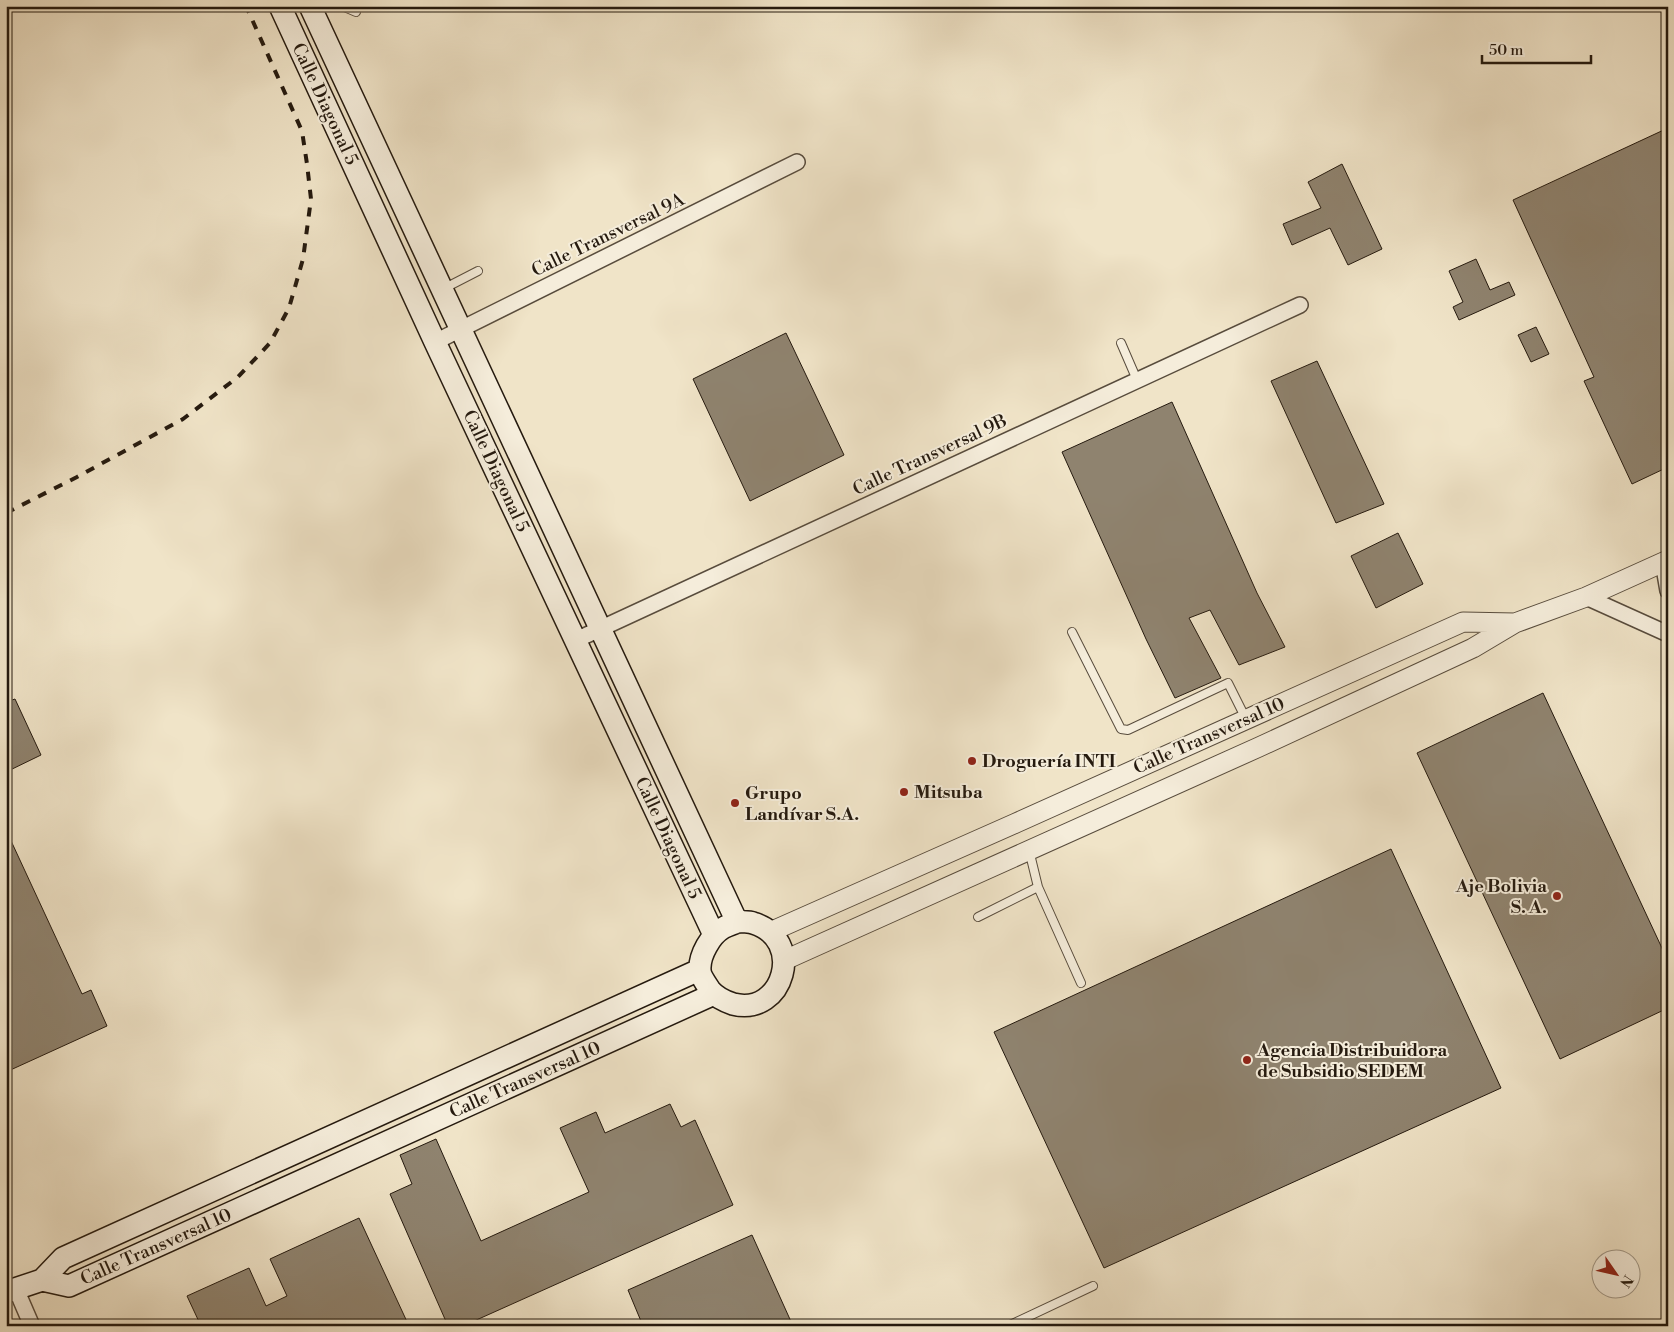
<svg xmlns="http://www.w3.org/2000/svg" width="1674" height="1332" font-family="'Libre Bodoni',serif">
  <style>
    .building { fill: #8f836f; stroke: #251a0f }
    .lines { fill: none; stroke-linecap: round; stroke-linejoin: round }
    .service-casing { stroke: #584c3d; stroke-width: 10 }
    .minor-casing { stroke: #584c3d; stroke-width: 18 }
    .tertiary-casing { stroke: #584c3d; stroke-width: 21 }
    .secondary-casing { stroke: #251a0f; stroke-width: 24 }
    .service { stroke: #f5eddb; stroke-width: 8 }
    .minor { stroke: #f5eddb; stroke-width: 15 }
    .tertiary { stroke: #f5eddb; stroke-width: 19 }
    .secondary { stroke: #f5eddb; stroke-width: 21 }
    .rail { stroke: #251a0f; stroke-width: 4; stroke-dasharray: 9 9; stroke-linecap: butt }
    .poi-dot { fill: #8f2418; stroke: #f5eddb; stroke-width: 2 }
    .labels { text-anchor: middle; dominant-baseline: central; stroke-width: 4; stroke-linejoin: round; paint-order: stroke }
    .street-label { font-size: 18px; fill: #251a0f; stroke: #f5eddb }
    .poi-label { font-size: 18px; font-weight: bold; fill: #251a0f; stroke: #f5eddb; text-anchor: start }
  </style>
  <rect width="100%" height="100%" fill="#f0e4c8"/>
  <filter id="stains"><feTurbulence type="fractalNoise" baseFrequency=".004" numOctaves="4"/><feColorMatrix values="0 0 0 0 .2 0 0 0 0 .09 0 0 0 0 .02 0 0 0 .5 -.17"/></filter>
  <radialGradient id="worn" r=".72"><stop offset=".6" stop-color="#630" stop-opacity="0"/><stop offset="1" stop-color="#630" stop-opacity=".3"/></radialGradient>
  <path class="building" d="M 1668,128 L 1668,467 L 1632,484 L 1584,381 L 1594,377 L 1513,200 Z
    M 1342,164 L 1382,249 L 1348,265 L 1330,228 L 1292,245 L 1283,224 L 1321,208 L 1308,182 Z
    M 1476,259 L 1490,290 L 1509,282 L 1515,295 L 1459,320 L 1453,307 L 1463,302 L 1449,271 Z
    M 1536,327 L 1549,354 L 1531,362 L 1518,335 Z
    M 786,333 L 844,455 L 750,501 L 693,379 Z
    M 1317,361 L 1384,504 L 1336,523 L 1271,381 Z
    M 1172,402 L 1257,593 L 1285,647 L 1239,665 L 1210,610 L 1189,618 L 1221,678 L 1175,698 L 1146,639 L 1062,452 Z
    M 1398,533 L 1423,584 L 1376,608 L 1351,556 Z
    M 1543,693 L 1668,961 L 1668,1008 L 1560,1059 L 1417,753 Z
    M 15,699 L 41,755 L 6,772 L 6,702 Z
    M 6,830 L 82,994 L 91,990 L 107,1026 L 6,1072 Z
    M 1391,849 L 1501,1088 L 1104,1268 L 994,1032 Z
    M 670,1104 L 681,1127 L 695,1120 L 733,1205 L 463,1326 L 448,1326 L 390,1194 L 412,1184 L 400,1155 L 436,1139 L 481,1241 L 589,1192 L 560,1128 L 596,1112 L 605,1133 Z
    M 359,1218 L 409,1326 L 201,1326 L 187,1296 L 249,1268 L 266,1306 L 287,1296 L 270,1259 Z
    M 752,1235 L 793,1326 L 643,1326 L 628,1290 Z"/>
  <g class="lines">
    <g class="service-casing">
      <path id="service" d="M 342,6 L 356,12
        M 443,289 L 478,271
        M 1121,343 L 1137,380
        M 1072,632 L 1121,729 L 1128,730 L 1228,683 L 1246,719
        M 1029,850 L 1038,887 L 1081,983
        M 978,917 L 1038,887
        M 1008,1326 L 1093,1286"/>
    </g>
    <g class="minor-casing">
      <path id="minor" d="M 435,342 L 797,162
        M 1663,562 L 1668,591
        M 1586,597 L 1668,634
        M 576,640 L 1300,305
        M 16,1289 L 32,1326"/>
    </g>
    <g class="tertiary-casing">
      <path id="tertiary" d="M 770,932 L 1016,823 L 1463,622 L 1515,623
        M 785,960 L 1259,747 L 1473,648 L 1515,623 L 1586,597 L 1668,560"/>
    </g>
    <g class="secondary-casing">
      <path id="secondary" d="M 280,6 L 435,342 L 714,935
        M 310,6 L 737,922
        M 737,922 C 742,922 748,921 753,923 C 806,939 784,1017 733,1004 C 724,1001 716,997 710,990 C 707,985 700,976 700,970 C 699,955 711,935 723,928 C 728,925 733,924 737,922 Z
        M 42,1280 L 63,1258 L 699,970
        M 6,1292 L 42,1280 L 69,1286 L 714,994"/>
    </g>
    <use href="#service" class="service"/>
    <use href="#minor" class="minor"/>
    <use href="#tertiary" class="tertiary"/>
    <use href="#secondary" class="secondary"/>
    <path class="rail" d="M 6,513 L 77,477 L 183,419 L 238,377 L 270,343 L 289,308 L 303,259 L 311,199 L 307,164 L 302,131 L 246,6"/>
  </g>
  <g class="poi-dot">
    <circle cx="972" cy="761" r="5"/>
    <circle cx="904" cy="792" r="5"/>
    <circle cx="735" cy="803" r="5"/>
    <circle cx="1557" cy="896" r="5"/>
    <circle cx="1247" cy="1060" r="5"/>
  </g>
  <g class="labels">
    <g class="street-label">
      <text transform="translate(325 104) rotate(65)">Calle Diagonal 5</text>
      <text transform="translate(608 235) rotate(-26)">Calle Transversal 9A</text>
      <text transform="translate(930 455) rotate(-25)">Calle Transversal 9B</text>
      <text transform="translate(496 471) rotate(65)">Calle Diagonal 5</text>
      <text transform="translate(1209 736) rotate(-24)">Calle Transversal 10</text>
      <text transform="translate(668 838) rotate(65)">Calle Diagonal 5</text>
      <text transform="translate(525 1080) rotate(-24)">Calle Transversal 10</text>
      <text transform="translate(156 1247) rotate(-24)">Calle Transversal 10</text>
    </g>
    <g class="poi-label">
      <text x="982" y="761">Droguería INTI</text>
      <text x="914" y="792">Mitsuba</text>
      <text x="745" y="793">Grupo<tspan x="745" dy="21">Landívar S.A.</tspan></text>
      <text x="1547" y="886" text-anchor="end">Aje Bolivia<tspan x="1547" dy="21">S. A.</tspan></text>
      <text x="1257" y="1050">Agencia Distribuidora<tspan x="1257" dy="21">de Subsidio SEDEM</tspan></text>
    </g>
  </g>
  <rect width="1674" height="1332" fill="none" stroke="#f0e4c8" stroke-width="25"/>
  <rect x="8" y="8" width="1659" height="1317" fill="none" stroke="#251a0f" stroke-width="2.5"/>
  <rect x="12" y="12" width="1649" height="1307" fill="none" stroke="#251a0f"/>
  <g transform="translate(1616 1274) rotate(124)"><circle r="24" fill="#f5eddb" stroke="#a29989"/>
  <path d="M0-4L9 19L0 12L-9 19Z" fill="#8f2418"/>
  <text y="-8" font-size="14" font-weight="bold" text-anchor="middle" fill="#251a0f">N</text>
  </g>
  <path d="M1482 55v8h109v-8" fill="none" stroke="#251a0f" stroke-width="2.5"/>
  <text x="1489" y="55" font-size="15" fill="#251a0f" stroke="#f5eddb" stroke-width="4" paint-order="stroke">50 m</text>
  <rect width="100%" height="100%" filter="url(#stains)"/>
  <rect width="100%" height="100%" fill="url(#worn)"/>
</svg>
